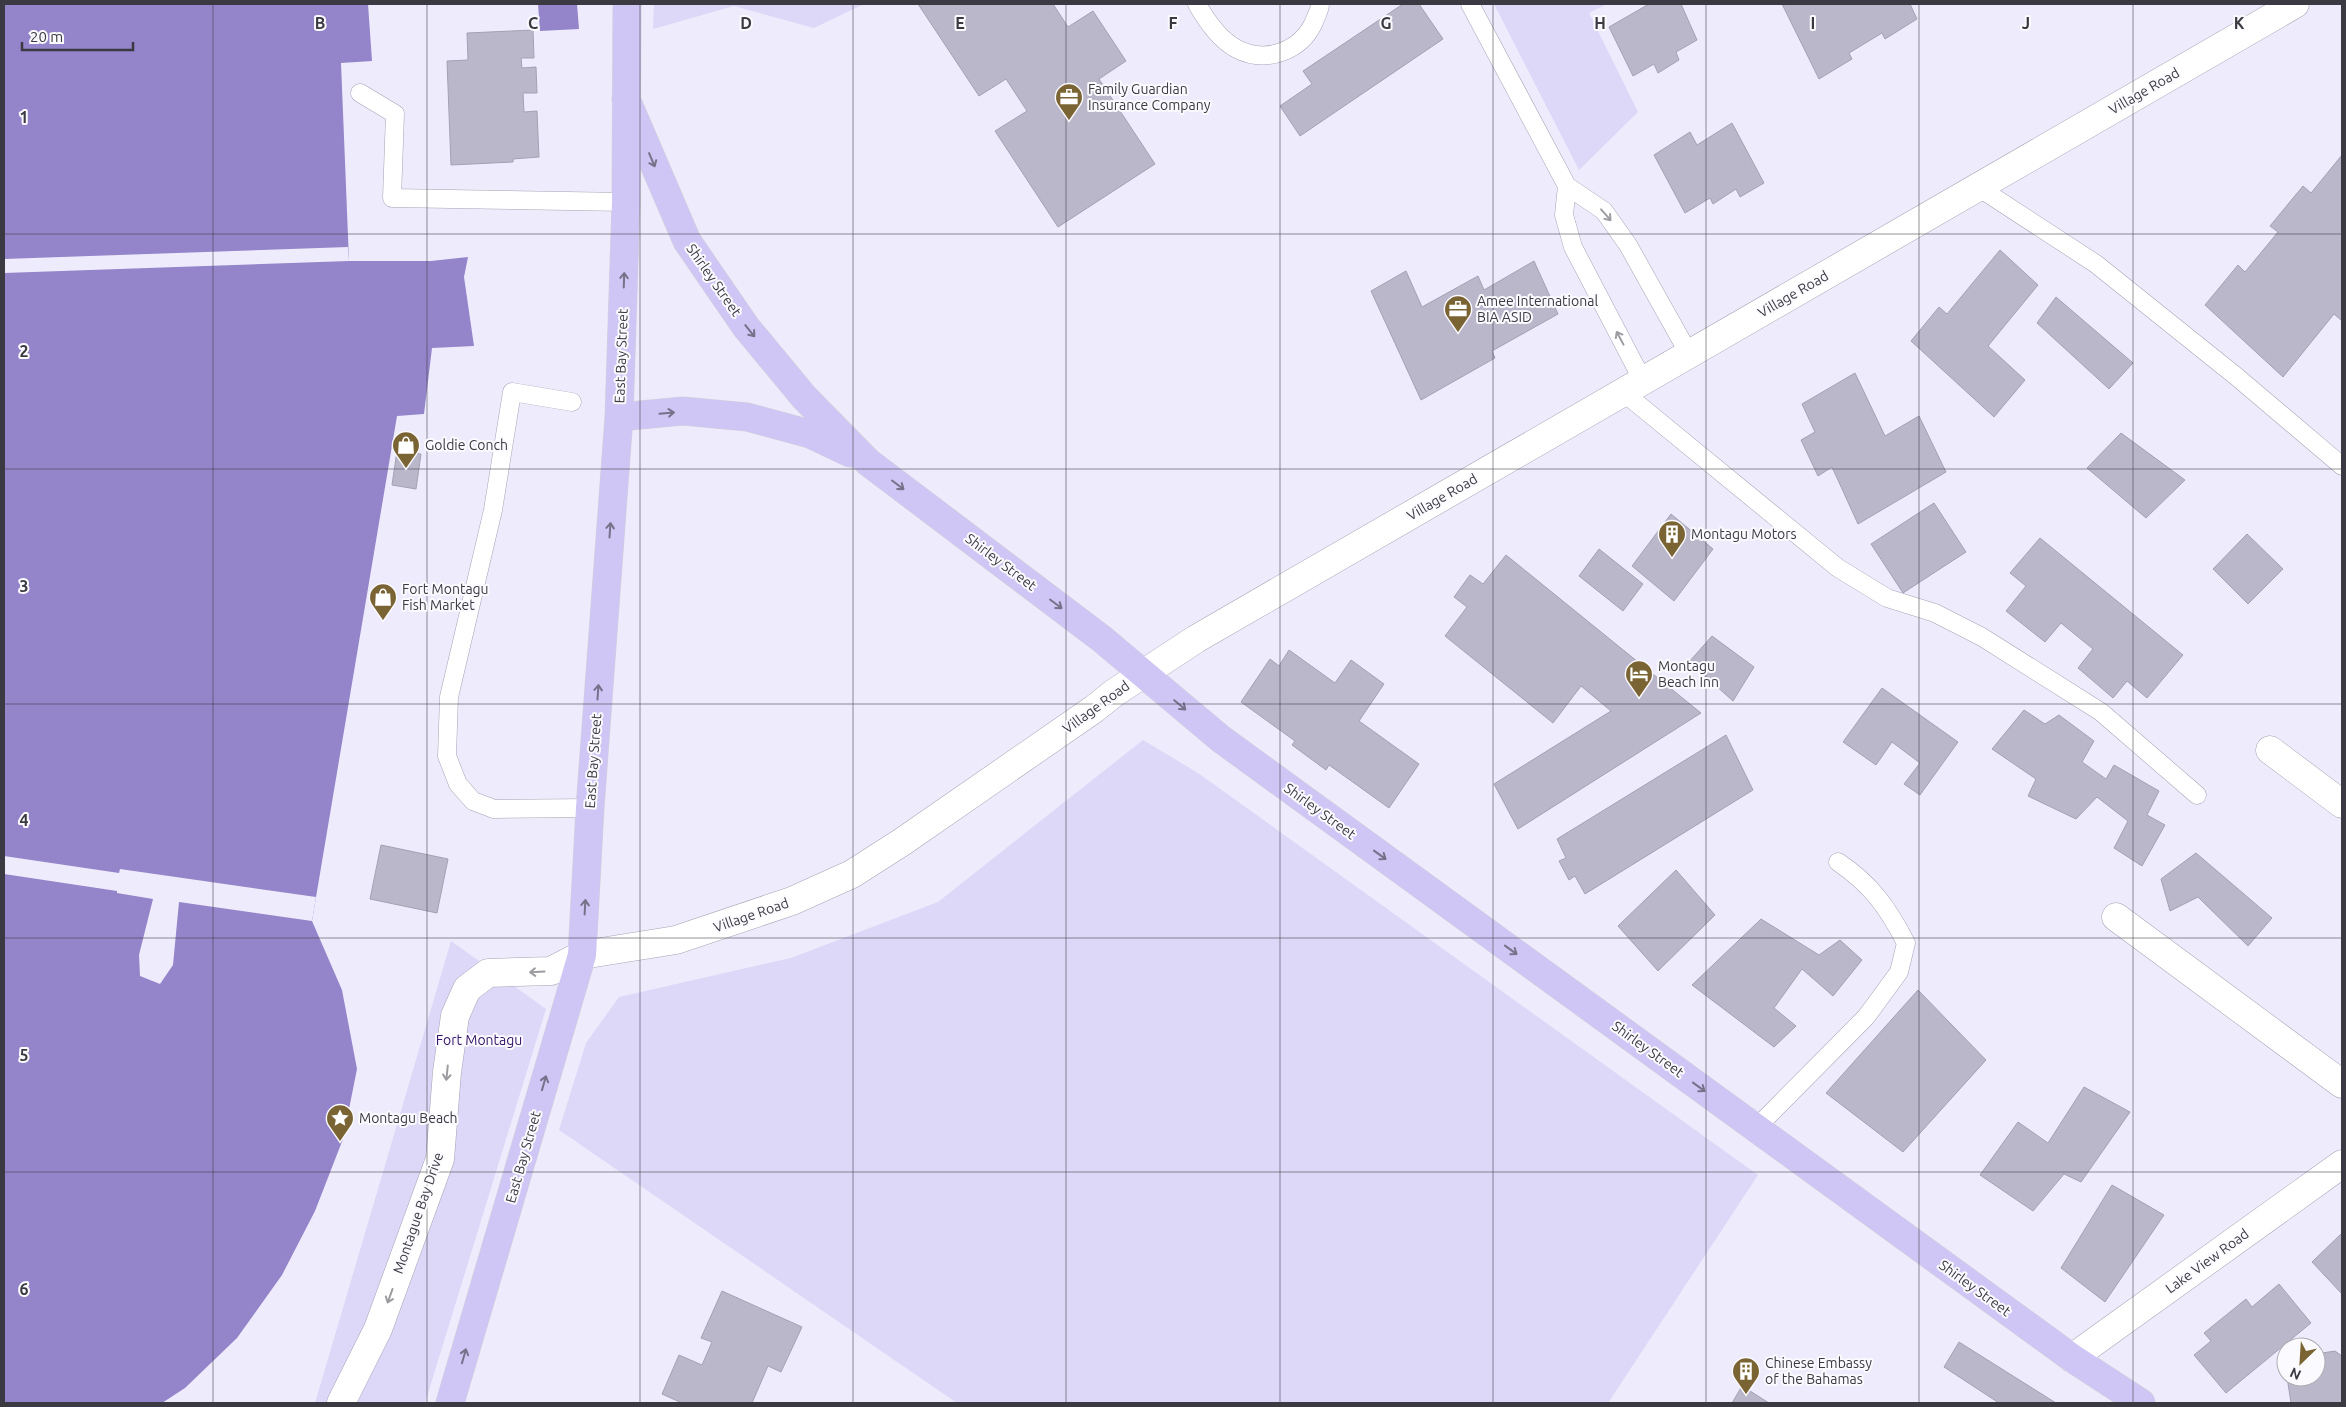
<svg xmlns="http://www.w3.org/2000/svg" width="2346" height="1407" font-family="Ubuntu,sans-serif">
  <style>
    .green { fill: #ddd7f8 }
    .water { fill: #9484ca }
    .pier { fill: #eeebfc }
    .building { fill: #bbb7cb; stroke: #a4a1b4 }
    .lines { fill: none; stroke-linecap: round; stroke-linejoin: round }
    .lane-casing { stroke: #a7a3b6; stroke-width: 19 }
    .street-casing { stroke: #a7a3b6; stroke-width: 29 }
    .secondary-casing { stroke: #a7a3b6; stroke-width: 29 }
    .highway-casing { stroke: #d4d4d5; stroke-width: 29 }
    .lane { stroke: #fff; stroke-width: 18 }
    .street { stroke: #fff; stroke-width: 28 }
    .secondary { stroke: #fff; stroke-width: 28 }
    .highway { stroke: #cfc6f5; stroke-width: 28 }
    .oneway { stroke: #76728a }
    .oneway2 { stroke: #9d9ca0 }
    .grid { fill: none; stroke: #3b3a42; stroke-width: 1; stroke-opacity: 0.55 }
    .labels { text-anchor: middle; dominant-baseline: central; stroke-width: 4; stroke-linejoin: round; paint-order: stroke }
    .poi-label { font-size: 14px; fill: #3b3a42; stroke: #fbfafe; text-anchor: start }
    .street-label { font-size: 14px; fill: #3b3a42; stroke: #fbfafe }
    .park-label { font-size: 14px; fill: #351669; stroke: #fbfafe }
    .grid-label { font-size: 16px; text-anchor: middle; font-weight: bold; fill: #3b3a42; stroke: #fbfafe; stroke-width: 4; stroke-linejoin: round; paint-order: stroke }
  </style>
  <rect width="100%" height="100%" fill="#eeebfc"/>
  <path class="green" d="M 654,4 L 864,4 L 814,28 L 734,6 L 653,29 Z
    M 1494,4 L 1607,4 L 1589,13 L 1638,112 L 1579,170 Z
    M 1143,740 L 1198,773 L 1758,1175 L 1608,1403 L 957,1403 L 559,1130 L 586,1043 L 619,997 L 791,958 L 938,902 Z
    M 451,941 L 546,1009 L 425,1403 L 315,1403 Z"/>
  <path class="water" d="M 4,4 L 368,4 L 372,61 L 341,63 L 349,261 L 431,261 L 468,257 L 464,277 L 474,346 L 432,348 L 424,414 L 397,416 L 312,921 L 342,990 L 357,1069 L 343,1139 L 315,1211 L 282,1275 L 237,1338 L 185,1388 L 162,1403 L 4,1403 Z
    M 538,4 L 577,4 L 579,29 L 540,31 Z"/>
  <path class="pier" d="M 348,247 L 349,261 L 4,273 L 4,259 Z
    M 4,856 L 119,873 L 120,869 L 316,897 L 312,921 L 179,902 L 173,965 L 160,984 L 140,976 L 139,955 L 153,899 L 117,893 L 117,891 L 4,874 Z"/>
  <path class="building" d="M 918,4 L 1053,4 L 1068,27 L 1093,11 L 1126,61 L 1099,79 L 1155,164 L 1058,227 L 995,131 L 1027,111 L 1006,79 L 979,96 Z
    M 1403,4 L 1419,4 L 1443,39 L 1300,136 L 1280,106 L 1312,84 L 1303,71 Z
    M 1649,4 L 1681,4 L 1697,40 L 1676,52 L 1679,60 L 1658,73 L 1654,64 L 1633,76 L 1609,27 Z
    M 1782,4 L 1910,4 L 1917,19 L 1885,39 L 1882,33 L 1849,53 L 1852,59 L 1819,79 Z
    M 533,30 L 534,58 L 521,58 L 522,68 L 536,67 L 537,93 L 523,93 L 524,112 L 537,111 L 539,157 L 513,159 L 513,162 L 451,165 L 447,61 L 468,60 L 467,33 Z
    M 1732,123 L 1764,183 L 1740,197 L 1736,189 L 1713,204 L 1710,198 L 1685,213 L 1654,155 L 1690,132 L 1697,145 Z
    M 2342,155 L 2342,321 L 2334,314 L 2283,377 L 2205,305 L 2238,265 L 2245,272 L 2278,232 L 2270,226 L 2303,186 L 2311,193 Z
    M 2000,250 L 2038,285 L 1988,346 L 2025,380 L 1994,417 L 1911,341 L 1939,307 L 1947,314 Z
    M 1534,261 L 1558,314 L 1492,351 L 1495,358 L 1421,400 L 1371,291 L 1406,271 L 1422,307 L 1478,276 L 1484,290 Z
    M 2056,297 L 2133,363 L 2109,389 L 2037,323 Z
    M 1855,373 L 1885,436 L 1919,416 L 1946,472 L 1858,524 L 1832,467 L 1818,476 L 1801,440 L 1815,432 L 1802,404 Z
    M 2121,433 L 2185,480 L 2146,518 L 2087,468 Z
    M 397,451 L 421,454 L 416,489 L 392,485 Z
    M 1934,503 L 1966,552 L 1903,593 L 1871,544 Z
    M 1671,514 L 1713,549 L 1674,601 L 1632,566 Z
    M 2247,534 L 2283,569 L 2248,604 L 2213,569 Z
    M 2040,538 L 2183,655 L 2147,698 L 2127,681 L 2113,698 L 2078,668 L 2093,649 L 2061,623 L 2045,642 L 2006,611 L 2026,586 L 2010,573 Z
    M 1599,549 L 1643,584 L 1623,611 L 1579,576 Z
    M 1506,555 L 1701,713 L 1518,829 L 1494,784 L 1611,711 L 1581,686 L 1553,723 L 1445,636 L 1467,607 L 1454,597 L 1470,575 L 1483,584 Z
    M 1712,636 L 1754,667 L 1733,701 L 1689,662 Z
    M 1289,650 L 1335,683 L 1351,660 L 1384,684 L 1359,721 L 1419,764 L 1389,808 L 1329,765 L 1326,770 L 1292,745 L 1295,741 L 1241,702 L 1270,659 L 1279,666 Z
    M 1882,688 L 1958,742 L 1920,795 L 1904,784 L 1920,763 L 1892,742 L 1876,765 L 1843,742 Z
    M 2024,710 L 2045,724 L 2059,715 L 2094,741 L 2082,762 L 2106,779 L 2114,765 L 2159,791 L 2147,815 L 2165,825 L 2142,866 L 2114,848 L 2128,821 L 2097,797 L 2076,819 L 2028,796 L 2036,779 L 1992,749 Z
    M 1726,735 L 1753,790 L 1585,894 L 1575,876 L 1569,880 L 1559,861 L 1566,858 L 1557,839 Z
    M 381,845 L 448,859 L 437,913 L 370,899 Z
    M 2196,853 L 2272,918 L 2248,946 L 2198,897 L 2170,911 L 2161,879 Z
    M 1676,870 L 1715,915 L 1658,971 L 1618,926 Z
    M 1761,919 L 1819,955 L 1840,940 L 1862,960 L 1833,996 L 1802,969 L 1774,1008 L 1796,1026 L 1774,1047 L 1692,985 Z
    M 1918,990 L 1986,1060 L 1903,1152 L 1826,1093 Z
    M 2084,1087 L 2130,1112 L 2081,1182 L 2064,1174 L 2033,1211 L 1980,1175 L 2018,1122 L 2048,1143 Z
    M 2112,1185 L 2164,1215 L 2105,1302 L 2061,1268 Z
    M 2342,1233 L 2342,1294 L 2312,1262 Z
    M 2279,1284 L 2311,1323 L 2226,1393 L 2194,1355 L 2211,1341 L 2204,1333 L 2246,1299 L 2252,1307 Z
    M 722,1291 L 802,1327 L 781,1372 L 768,1366 L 752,1403 L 682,1403 L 662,1394 L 679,1355 L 702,1365 L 712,1342 L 701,1338 Z
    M 1959,1342 L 2056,1403 L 1999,1403 L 1944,1367 Z
    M 2335,1351 L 2342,1356 L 2342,1403 L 2291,1403 L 2287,1377 L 2316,1377 L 2316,1354 Z
    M 1742,1386 L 1769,1403 L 1732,1403 Z"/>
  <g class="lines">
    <g class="lane-casing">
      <path id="lane" d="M 1197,4 C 1206,20 1220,40 1237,49 C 1266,64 1301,51 1314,22 C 1316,16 1320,10 1320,4
        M 1470,4 L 1567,186 L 1604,211 L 1628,245 L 1689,354
        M 360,93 L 395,114 L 392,198 L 626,202
        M 1567,186 L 1564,215 L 1573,247 L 1643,381
        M 1978,187 L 2096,264 L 2237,377 L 2342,466
        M 1623,392 L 1838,568 L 1887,598 L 1935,613 L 1982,637 L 2101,712 L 2197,795
        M 572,402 L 512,392 L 493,510 L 449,697 L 447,756 L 458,784 L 473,801 L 494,809 L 590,808
        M 1756,1128 L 1866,1017 L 1899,972 L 1906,943 C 1888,908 1871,884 1838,862"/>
    </g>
    <g class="street-casing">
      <path id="street" d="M 2270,750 L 2342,804
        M 2116,917 L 2342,1084
        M 2072,1358 L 2342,1164
        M 341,1403 L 378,1329 L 440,1159 L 447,1072 L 455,1016 L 467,989 L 488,973 L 551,971 L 582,955"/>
    </g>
    <g class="secondary-casing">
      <path id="secondary" d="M 582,955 L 676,940 L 792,901 L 852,874 L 902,842 L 1094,709 L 1114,693 L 1196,639 L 2295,4"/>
    </g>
    <g class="highway-casing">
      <path id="highway" d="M 626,99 L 687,241 L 746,327 L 804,397 L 868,462 L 1102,639 L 1221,739 L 2072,1358 L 2141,1403
        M 619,417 L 683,411 L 747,417 L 810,434 L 850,453
        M 450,1403 L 582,955 L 590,808 L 619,417 L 626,202 L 627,4"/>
    </g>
    <use href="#lane" class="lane"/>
    <use href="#street" class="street"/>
    <use href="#secondary" class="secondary"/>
    <use href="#highway" class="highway"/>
  </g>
  <defs><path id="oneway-shaft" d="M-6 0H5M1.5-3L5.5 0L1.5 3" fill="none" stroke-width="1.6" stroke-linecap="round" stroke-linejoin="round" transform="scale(1.25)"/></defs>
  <g class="oneway">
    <use href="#oneway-shaft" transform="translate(652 160) rotate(67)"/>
    <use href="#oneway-shaft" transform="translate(624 280) rotate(-88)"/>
    <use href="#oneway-shaft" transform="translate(750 331) rotate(51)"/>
    <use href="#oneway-shaft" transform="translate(667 413) rotate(-5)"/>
    <use href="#oneway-shaft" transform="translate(898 485) rotate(37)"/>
    <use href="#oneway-shaft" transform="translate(610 530) rotate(-86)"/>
    <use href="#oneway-shaft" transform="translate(1056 604) rotate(37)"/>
    <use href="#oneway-shaft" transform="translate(598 692) rotate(-86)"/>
    <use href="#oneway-shaft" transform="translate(1180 705) rotate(40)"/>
    <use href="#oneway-shaft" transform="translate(1380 855) rotate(36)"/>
    <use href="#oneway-shaft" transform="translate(585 907) rotate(-87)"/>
    <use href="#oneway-shaft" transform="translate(1511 950) rotate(36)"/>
    <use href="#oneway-shaft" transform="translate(544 1083) rotate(-74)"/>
    <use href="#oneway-shaft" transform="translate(1699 1087) rotate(36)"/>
    <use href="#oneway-shaft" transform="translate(464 1356) rotate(-74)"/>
  </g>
  <g class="oneway2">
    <use href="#oneway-shaft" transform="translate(1606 215) rotate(49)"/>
    <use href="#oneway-shaft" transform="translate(1620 338) rotate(-118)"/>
    <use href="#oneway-shaft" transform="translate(537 972) rotate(177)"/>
    <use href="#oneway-shaft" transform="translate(447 1073) rotate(96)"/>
    <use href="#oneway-shaft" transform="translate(390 1296) rotate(110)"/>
  </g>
  <path class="grid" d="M 213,4 L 213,1403M 427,4 L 427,1403M 640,4 L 640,1403M 853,4 L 853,1403M 1066,4 L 1066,1403M 1280,4 L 1280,1403M 1493,4 L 1493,1403M 1706,4 L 1706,1403M 1919,4 L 1919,1403M 2133,4 L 2133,1403M 4,234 L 2342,234M 4,469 L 2342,469M 4,704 L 2342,704M 4,938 L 2342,938M 4,1172 L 2342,1172"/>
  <defs>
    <g id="office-pin" transform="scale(1.4375)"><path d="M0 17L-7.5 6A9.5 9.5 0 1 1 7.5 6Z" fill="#7b6434" stroke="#fbfafe"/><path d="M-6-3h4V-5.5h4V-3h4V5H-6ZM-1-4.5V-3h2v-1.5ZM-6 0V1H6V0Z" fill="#fff"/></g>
    <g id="shop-pin" transform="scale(1.4375)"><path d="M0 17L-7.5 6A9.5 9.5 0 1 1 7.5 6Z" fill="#7b6434" stroke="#fbfafe"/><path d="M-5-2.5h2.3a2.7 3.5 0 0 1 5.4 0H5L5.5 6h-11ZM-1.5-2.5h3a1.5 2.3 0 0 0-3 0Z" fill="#fff"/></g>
    <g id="building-pin" transform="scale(1.4375)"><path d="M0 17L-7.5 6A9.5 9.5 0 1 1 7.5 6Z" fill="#7b6434" stroke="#fbfafe"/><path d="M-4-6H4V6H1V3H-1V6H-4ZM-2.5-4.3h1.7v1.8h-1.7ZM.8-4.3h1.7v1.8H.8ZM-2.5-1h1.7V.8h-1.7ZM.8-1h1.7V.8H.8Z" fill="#fff"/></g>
    <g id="hotel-pin" transform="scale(1.4375)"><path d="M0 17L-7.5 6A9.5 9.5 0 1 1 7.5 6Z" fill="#7b6434" stroke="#fbfafe"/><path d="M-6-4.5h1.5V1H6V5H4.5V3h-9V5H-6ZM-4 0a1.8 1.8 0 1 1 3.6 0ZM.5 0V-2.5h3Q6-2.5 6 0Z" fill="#fff"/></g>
    <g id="sight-pin" transform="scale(1.4375)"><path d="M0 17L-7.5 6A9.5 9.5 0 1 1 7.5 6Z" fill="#7b6434" stroke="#fbfafe"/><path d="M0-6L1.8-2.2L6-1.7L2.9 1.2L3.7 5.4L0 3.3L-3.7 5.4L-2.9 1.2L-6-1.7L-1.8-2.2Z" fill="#fff"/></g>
  </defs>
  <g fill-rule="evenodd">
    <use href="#office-pin" x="1069" y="97"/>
    <use href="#office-pin" x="1458" y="309"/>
    <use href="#shop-pin" x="406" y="445"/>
    <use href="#building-pin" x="1672" y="534"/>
    <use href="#shop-pin" x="383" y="597"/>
    <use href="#hotel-pin" x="1639" y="674"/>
    <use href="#sight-pin" x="340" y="1118"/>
    <use href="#building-pin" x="1746" y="1371"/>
  </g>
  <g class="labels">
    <g class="poi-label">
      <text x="1088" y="89">Family Guardian<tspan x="1088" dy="16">Insurance Company</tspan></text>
      <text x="1477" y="301">Amee International<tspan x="1477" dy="16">BIA ASID</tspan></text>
      <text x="425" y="445">Goldie Conch</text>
      <text x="1691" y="534">Montagu Motors</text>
      <text x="402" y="589">Fort Montagu<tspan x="402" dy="16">Fish Market</tspan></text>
      <text x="1658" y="666">Montagu<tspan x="1658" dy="16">Beach Inn</tspan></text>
      <text x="359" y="1118">Montagu Beach</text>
      <text x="1765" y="1363">Chinese Embassy<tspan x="1765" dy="16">of the Bahamas</tspan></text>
    </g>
    <g class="street-label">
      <text transform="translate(2144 91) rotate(-30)">Village Road</text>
      <text transform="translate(714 280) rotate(55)">Shirley Street</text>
      <text transform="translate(1793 294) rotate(-30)">Village Road</text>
      <text transform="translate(621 356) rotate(-88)">East Bay Street</text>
      <text transform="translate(1442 497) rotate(-30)">Village Road</text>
      <text transform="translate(1001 562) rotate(37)">Shirley Street</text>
      <text transform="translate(1096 707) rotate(-36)">Village Road</text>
      <text transform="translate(593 761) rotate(-86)">East Bay Street</text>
      <text transform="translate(1320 811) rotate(36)">Shirley Street</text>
      <text transform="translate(751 915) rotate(-19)">Village Road</text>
      <text transform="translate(1648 1049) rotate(36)">Shirley Street</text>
      <text transform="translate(523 1157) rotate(-74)">East Bay Street</text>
      <text transform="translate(418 1213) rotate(-71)">Montague Bay Drive</text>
      <text transform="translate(2207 1261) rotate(-36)">Lake View Road</text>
      <text transform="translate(1975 1288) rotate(36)">Shirley Street</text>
    </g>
    <g class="park-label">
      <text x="479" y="1040">Fort Montagu</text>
    </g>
  </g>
  <g class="grid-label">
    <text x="320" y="29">B</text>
    <text x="533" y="29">C</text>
    <text x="746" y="29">D</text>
    <text x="960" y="29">E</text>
    <text x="1173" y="29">F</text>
    <text x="1386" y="29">G</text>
    <text x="1600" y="29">H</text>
    <text x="1813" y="29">I</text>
    <text x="2026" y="29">J</text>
    <text x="2239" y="29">K</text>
    <text x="24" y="123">1</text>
    <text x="24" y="357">2</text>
    <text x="24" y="592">3</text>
    <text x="24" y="826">4</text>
    <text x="24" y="1061">5</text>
    <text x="24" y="1295">6</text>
  </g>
  <rect width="2346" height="1407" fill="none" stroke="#3b3a42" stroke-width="10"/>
  <g transform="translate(2301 1362) rotate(205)"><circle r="24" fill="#fbfafe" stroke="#aeadb3"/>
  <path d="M0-4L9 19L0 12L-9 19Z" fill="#7b6434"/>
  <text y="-8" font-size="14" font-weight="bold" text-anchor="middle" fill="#3b3a42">N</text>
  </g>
  <path d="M22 42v8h111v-8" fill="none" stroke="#3b3a42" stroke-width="2.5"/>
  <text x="30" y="42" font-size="15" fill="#3b3a42" stroke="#fbfafe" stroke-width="4" paint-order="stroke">20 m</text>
</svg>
